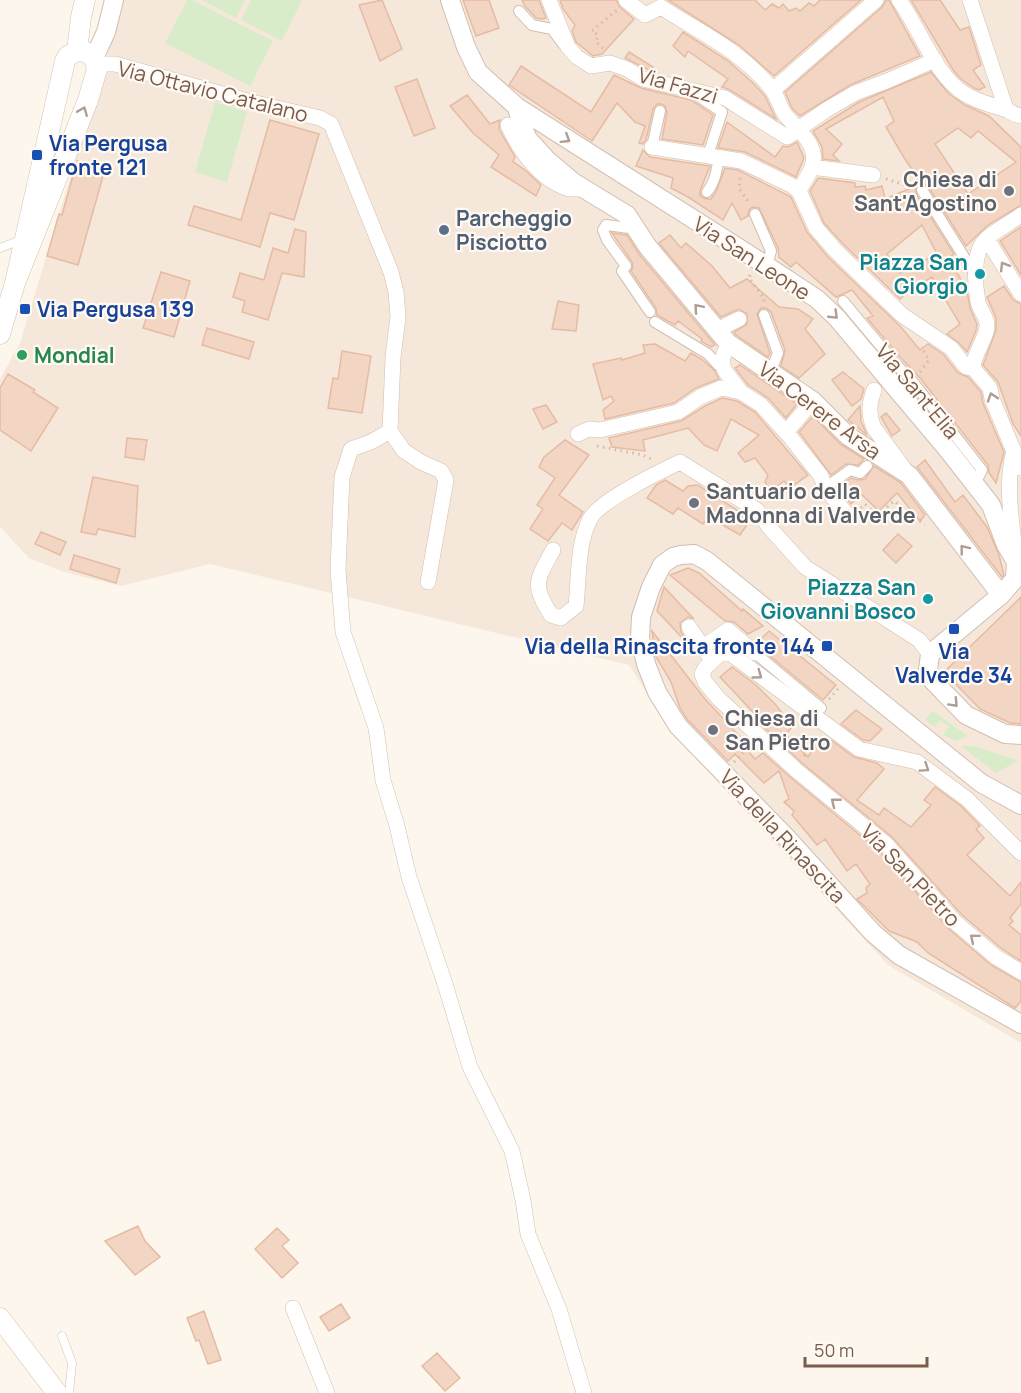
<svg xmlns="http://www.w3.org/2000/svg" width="1021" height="1393" font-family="Manrope,sans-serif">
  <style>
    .residential { fill: #f5e8da }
    .green { fill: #d8ecc9 }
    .building { fill: #f3d5c3; stroke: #e6bba3; stroke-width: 1.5; fill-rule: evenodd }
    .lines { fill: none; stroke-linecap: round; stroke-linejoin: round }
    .service-casing { stroke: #d1beb0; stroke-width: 9 }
    .pedestrian-casing { stroke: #d1beb0; stroke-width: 12 }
    .minor-casing { stroke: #d1beb0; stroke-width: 16 }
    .tertiary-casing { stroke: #d1beb0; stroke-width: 20 }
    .secondary-casing { stroke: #d6c0b0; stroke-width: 21 }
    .path { stroke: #d9b8a5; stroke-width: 3; stroke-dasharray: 1.5 4.5; stroke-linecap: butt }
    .service { stroke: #fff; stroke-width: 8 }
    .pedestrian { stroke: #fff; stroke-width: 10 }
    .minor { stroke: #fff; stroke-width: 15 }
    .tertiary { stroke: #fff; stroke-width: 18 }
    .secondary { stroke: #fff; stroke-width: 20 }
    .oneway { stroke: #af9d94 }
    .transit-dot { fill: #1a4fb4; stroke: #fffaf3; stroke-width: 2 }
    .worship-dot { fill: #6b7280; stroke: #fffaf3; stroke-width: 2 }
    .service-dot { fill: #5c6f8a; stroke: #fffaf3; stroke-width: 2 }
    .culture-dot { fill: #0f9aa8; stroke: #fffaf3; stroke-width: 2 }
    .leisure-dot { fill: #2e9e5b; stroke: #fffaf3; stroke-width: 2 }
    .labels { text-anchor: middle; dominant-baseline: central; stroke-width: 4.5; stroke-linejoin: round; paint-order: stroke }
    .street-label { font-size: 21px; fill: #7a5c4d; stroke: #fffaf3 }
    .transit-label { font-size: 21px; font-weight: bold; fill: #164399; stroke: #fffaf3; text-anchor: start }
    .worship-label { font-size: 21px; font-weight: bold; fill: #5b616d; stroke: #fffaf3; text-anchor: start }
    .service-label { font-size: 21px; font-weight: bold; fill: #4e5e75; stroke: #fffaf3; text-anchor: start }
    .culture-label { font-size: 21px; font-weight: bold; fill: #0d838f; stroke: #fffaf3; text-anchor: end }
    .leisure-label { font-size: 21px; font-weight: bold; fill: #27864d; stroke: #fffaf3; text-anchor: start }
  </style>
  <rect width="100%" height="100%" fill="#fdf6ec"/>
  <path class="residential" d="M 124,0 L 1021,0 L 1021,1043 L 888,965 L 671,731 L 629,665 L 210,564 L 121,586 L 64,572 L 29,558 L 0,527 L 0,379 L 20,343 Z"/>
  <path class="green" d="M 187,0 L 192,0 L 273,41 L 250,86 L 165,43 Z
    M 202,0 L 245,0 L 236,18 Z
    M 251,0 L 302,0 L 282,41 L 241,20 Z
    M 215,102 L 247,112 L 227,182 L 195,172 Z
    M 933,711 L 968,736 L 956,741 L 943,735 L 949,727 L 940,720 L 935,727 L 925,720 Z
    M 961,746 L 972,746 L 1019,760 L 996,773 Z"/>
  <path class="building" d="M 382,0 L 402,49 L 380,61 L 359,5 Z
    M 463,0 L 489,0 L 499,28 L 476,36 Z
    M 522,0 L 539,0 L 546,18 L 542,19 L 536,18 L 524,5 Z
    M 560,0 L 616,0 L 620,7 L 634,19 L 602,54 L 593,56 L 576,42 L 572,31 L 575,25 L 563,9 Z
    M 668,0 L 755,0 L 765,10 L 772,4 L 779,8 L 783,4 L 789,11 L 796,8 L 800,11 L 809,3 L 814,6 L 820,0 L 861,0 L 774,76 L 739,45 Z
    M 886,0 L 889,0 L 920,56 L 850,85 L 800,116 L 792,108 L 785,92 L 882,7 Z
    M 911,0 L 940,0 L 960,30 L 969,27 L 981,65 L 973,70 L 985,87 L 979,90 L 974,88 L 961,79 L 953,70 Z
    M 683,32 L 727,60 L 752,82 L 765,96 L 776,119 L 730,90 L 722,87 L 728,79 L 688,51 L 685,57 L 673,46 Z
    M 629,52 L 653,67 L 651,71 L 625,58 Z
    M 521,66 L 591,112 L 614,75 L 641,88 L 691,100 L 713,115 L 703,145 L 662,139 L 667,112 L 665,106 L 661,104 L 657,104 L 653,109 L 646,140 L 643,144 L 639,143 L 645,126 L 635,122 L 617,103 L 592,141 L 509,85 Z
    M 931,72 L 949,94 L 965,105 L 989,116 L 1021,147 L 1021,205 L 988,225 L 966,246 L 928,186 L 921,183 L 903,156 L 886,127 L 894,121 L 883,97 L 826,129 L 842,144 L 833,155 L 839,161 L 823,159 L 822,147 L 813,131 L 859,102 ZM 958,128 L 971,138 L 978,131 L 1016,162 L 968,194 L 935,144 Z
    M 417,79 L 435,128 L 414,136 L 395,87 Z
    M 467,95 L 490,124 L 500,120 L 499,129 L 515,157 L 513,162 L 524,169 L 541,185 L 536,196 L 491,167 L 499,155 L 473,133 L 450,106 Z
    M 270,120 L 319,134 L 294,220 L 270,213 L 260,247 L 188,225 L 194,206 L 241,220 Z
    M 727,122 L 775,157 L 783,146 L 788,147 L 797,142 L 804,158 L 796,177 L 745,152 L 718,148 Z
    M 643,150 L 650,157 L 710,166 L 700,191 L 700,196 L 706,199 L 711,199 L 716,192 L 725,168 L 738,170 L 791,197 L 807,232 L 828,257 L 900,326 L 920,350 L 928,344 L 944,355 L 958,373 L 968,377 L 981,392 L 983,403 L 1004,452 L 996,483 L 989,473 L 988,465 L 921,379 L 900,357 L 867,318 L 873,316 L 852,290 L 836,297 L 796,262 L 791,267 L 779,257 L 778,248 L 759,208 L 752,207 L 749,210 L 748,216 L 741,220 L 732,203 L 723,220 L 688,197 L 671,188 L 673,178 L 636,166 Z
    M 77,161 L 105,169 L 78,265 L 47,256 L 59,214 L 62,215 Z
    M 818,178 L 855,183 L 855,187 L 865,186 L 866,190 L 882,186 L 885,199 L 916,186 L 916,194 L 954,254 L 949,258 L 967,291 L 970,308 L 977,324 L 976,331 L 967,352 L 958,342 L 947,334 L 960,324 L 932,277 L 909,291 L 900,299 L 842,243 L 824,223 L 810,191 ZM 922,225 L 937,254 L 900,273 L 887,254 Z
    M 1021,227 L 1021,275 L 1000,241 Z
    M 295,229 L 306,232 L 304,277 L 282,273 L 268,320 L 242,312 L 245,301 L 233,297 L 240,273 L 264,280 L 273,248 L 288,253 Z
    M 612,233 L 627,235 L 639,254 L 715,345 L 711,347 L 701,341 L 702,339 L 678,321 L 675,325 L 657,315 L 656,308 L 631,271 L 633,267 L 632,262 Z
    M 670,235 L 681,248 L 686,243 L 712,266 L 730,288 L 747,279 L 779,307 L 798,309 L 813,319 L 805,329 L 825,354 L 799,378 L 781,366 L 785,350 L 771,312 L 766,308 L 761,308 L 757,314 L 770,353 L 768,357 L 736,335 L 734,332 L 747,324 L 747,314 L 739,309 L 721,317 L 659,243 Z
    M 161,272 L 190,281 L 174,337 L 143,328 Z
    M 1004,286 L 1013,300 L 1021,304 L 1021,436 L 1013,424 L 998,382 L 983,365 L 996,330 L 996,318 L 987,297 Z
    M 558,301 L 579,305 L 576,331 L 552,329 Z
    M 207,328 L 254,342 L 249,359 L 202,345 Z
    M 655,344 L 685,361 L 691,353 L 703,360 L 715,371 L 719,379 L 696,388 L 674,403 L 605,419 L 603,410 L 614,401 L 611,396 L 603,400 L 593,364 L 621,358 L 622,360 L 645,353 L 643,345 Z
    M 342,351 L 371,356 L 362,413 L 328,408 L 333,378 L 338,379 Z
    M 740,365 L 797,404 L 786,418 L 768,398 L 748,385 L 735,368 Z
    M 843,372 L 864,389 L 861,399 L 852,406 L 832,380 Z
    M 8,374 L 35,390 L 33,392 L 58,408 L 31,451 L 0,430 L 0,388 Z
    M 722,398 L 737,401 L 755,412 L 808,475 L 790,488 L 784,481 L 771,491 L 765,482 L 768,475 L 755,458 L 745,462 L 738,453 L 759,435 L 731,419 L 717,451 L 704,445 L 688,428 L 643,440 L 645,451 L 612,447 L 609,438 L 681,421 L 705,406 Z
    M 546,405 L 557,422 L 543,429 L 533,409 Z
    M 860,406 L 861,421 L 867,435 L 848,420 Z
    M 886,413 L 900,430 L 892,436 L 881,417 Z
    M 813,416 L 840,444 L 864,459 L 858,465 L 846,464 L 831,475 L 799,432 Z
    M 127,438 L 147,440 L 144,460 L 125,457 Z
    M 565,440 L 589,455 L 559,495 L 583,512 L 572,530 L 562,523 L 548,541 L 530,529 L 543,509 L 537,505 L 555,478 L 539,467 L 544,457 Z
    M 925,460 L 955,502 L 963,495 L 987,527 L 999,555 L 1004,575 L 1002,577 L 917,467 Z
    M 874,466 L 901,483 L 925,515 L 920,521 L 897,493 L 879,511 L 861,494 L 851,504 L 838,488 L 851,478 L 858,480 L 865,479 Z
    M 93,477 L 138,486 L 135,537 L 98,529 L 96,535 L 81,532 Z
    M 665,480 L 683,491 L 688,486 L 698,485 L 751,519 L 740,535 L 709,517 L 703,524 L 678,508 L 673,514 L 647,498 L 656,485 Z
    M 41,532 L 66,542 L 60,555 L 35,544 Z
    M 898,534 L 912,546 L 896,563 L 883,550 Z
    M 74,555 L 120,569 L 116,583 L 70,569 Z
    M 688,568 L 699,573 L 742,611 L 743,609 L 763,626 L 748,634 L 734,622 L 725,621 L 670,575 Z
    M 664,587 L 694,619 L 688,617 L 680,623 L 681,632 L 689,645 L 657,611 Z
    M 1021,597 L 1021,724 L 1010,723 L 980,709 L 944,672 Z
    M 652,631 L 705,699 L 742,739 L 740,742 L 755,759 L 763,753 L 790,777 L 879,851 L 949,929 L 991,965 L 1021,982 L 1021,1001 L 1015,1008 L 928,953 L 917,942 L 889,931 L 857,899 L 867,893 L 866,888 L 870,884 L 856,864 L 847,871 L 825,839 L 817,845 L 792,815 L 794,811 L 784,802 L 789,799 L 779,771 L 764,783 L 735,754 L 728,761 L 687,719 L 680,708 L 671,682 L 655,655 Z
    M 769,631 L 836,685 L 823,700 L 764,651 L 758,642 Z
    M 732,667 L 756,685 L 776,705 L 792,727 L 786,734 L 808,757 L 819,740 L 822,742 L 827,737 L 854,757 L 877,763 L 884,769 L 857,800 L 879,815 L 884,808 L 911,827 L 931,805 L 924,800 L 935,787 L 961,806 L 980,826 L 976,829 L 984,838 L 967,855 L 1010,896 L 1021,882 L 1021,904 L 1010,918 L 1013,921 L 1009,925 L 1021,935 L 1021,961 L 1002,949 L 962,915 L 892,837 L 802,763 L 764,727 L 765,725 L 720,677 Z
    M 856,710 L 882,729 L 870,741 L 863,740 L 841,724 Z
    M 138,1226 L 145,1241 L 160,1257 L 135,1275 L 105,1241 Z
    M 277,1228 L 289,1240 L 282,1246 L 298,1263 L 282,1278 L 255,1249 Z
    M 341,1304 L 350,1318 L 329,1331 L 320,1317 Z
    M 204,1311 L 221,1360 L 208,1364 L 199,1340 L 196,1341 L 187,1318 Z
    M 437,1353 L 460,1378 L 445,1391 L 422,1366 Z"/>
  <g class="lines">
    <g class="service-casing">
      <path id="service" d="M 0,248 L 23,239
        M 62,1336 L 72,1363 L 69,1393"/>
    </g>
    <g class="pedestrian-casing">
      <path id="pedestrian" d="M 519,11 L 532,25 L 552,29 L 563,44
        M 695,94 L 722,112 L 708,155
        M 652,147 L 660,111
        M 922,190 L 976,276
        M 707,192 C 715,182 717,170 719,156
        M 755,214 L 771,251 L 767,266
        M 637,229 L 606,225 L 603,230 L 607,240 L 626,266 L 622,271 L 650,312
        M 843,301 L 894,362 L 913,382 L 982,470 L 975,484
        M 764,315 L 778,353 L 771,371
        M 655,322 L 708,354 L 718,365 L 722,363
        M 825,488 L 850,470 L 860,473 L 867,466
        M 755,653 L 821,708"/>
    </g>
    <g class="minor-casing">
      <path id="minor" d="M 549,0 L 568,47 L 577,57 L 591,66 L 610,63 L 627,69 L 643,79 L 725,98 L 787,137 L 826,110 L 855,93 L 887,81 L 935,60
        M 626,0 L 645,15 L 661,7 C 701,33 740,50 771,88 C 777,95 779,105 784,113 C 795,129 820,143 812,167 C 809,175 803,183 799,191
        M 899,0 C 919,27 936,77 965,94 C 978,102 991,105 1004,109 C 1010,111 1014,115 1021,116
        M 970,0 L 1006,109
        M 97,64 L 115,64 L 251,102 L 320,118 L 331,124 L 391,272 L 396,292 L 398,317 L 393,357 L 390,431 L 404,451 L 421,462 L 441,471 L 446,480 L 428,582
        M 773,90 L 876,0
        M 508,125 C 520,151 538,177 566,188 C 571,190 579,189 585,188
        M 652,147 L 741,161 L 791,185 L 799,191 L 816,228 L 835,250 L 902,315 L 951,348 L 966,367 L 973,368
        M 812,167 L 873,175
        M 1021,215 C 1010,223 996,230 986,239 C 972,252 975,285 978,302 C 980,310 986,316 987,324 C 988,337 974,352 973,368 L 990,388 L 992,399 L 1021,468
        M 987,239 L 1021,294
        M 717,330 L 739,319
        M 728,343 L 723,357 L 722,363 L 725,371 L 741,392 L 761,405 L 791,438 L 821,476 L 825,488 L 849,517
        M 874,390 C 869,404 868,414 874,428 L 905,470
        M 390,431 L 371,442 L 351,449 L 342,477 L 338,570 L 343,632 L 376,728 L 383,780 L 397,826 L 409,877 L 445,984 L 470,1067 L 512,1151 L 523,1200 L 528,1234 L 559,1309 L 584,1393
        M 786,432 L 813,401
        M 578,434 L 589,429 L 600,430 L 678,412 L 700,397 L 721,388 L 741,392
        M 1014,451 C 1004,486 1013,526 1016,561
        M 553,550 C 537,580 531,584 551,615 L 561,618 L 576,606 C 579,579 577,544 590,519 C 599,501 661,471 680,462 L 757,510 L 769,527 L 805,567 L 919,640 L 930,654
        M 689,627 L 709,656
        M 703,647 L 728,630 L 755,653
        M 1021,853 L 967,799 L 917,762 L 859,749 L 731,654 L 720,654 L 706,667 L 702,674 L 705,682 L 718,698 L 796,770 L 886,844 L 955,922 L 996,957 L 1021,972
        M 293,1308 L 327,1393"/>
    </g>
    <g class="tertiary-casing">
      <path id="tertiary" d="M 450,0 L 466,47 L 478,72 L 517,107 L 767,266 L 817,299 L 837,318 L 948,450 L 991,505 L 1006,545 L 1016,562 L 1021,565
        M 94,58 L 106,32 L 114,0
        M 517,107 L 521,123 L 528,139 L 548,161 L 573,182 L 627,215 L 648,247 L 728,343 L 813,401 L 848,436 L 909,475 L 1001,595
        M 1016,562 L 1015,579 L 1001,595 L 930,654 L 928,670 L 933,681 L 966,715 L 1005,734 L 1021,735
        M 1021,805 L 981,783 L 707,561 L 694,554 L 681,555 L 673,557 L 662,565 L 651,587 L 641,617 L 640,638 L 646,664 L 657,692 L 678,726 L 787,838 L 873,933 L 899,955 L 1021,1024"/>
    </g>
    <g class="secondary-casing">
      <path id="secondary" d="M 77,51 L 81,17 L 85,0
        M 0,334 L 15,283 L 65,61 L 68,56 L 77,51 L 86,52 L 94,58 L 97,69 L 88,100 L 15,283
        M 0,1318 L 57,1393"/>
    </g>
    <path class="path" d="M 603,48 L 596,42 L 598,35 L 592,31 L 617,10
      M 740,178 L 739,188 L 750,204
      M 886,179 L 912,187
      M 750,275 L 749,278 L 764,298 L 764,303
      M 920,372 L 929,360 L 921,347
      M 597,446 L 643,455 L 651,459
      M 861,508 L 865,504 L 877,516 L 894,501 L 925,525
      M 829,699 L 838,689
      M 804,756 L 816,736
      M 734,762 L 746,749 L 745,744"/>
    <use href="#service" class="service"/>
    <use href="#pedestrian" class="pedestrian"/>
    <use href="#minor" class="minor"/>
    <use href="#tertiary" class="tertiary"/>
    <use href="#secondary" class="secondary"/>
  </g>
  <defs><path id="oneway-chevron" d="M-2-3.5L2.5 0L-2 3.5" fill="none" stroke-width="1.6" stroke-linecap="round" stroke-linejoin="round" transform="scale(1.5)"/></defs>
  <g class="oneway">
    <use href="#oneway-chevron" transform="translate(83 111) rotate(-68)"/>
    <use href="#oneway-chevron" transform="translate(566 139) rotate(32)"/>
    <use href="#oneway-chevron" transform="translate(1004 266) rotate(-122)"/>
    <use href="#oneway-chevron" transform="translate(698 308) rotate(-131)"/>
    <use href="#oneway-chevron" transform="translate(834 315) rotate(44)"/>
    <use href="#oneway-chevron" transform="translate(992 397) rotate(-108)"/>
    <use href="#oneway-chevron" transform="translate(964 549) rotate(-128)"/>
    <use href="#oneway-chevron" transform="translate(758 675) rotate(36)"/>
    <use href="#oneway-chevron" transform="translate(954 703) rotate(47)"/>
    <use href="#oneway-chevron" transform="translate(925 768) rotate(34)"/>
    <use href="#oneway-chevron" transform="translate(835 802) rotate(-141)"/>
    <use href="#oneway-chevron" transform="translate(974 938) rotate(-140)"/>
  </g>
  <g class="transit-dot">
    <rect x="31" y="149" width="12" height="12" rx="3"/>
    <rect x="19" y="303" width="12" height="12" rx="3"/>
    <rect x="948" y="623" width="12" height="12" rx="3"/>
    <rect x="821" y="640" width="12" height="12" rx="3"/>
  </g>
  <g class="worship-dot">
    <circle cx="1009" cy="191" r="6"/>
    <circle cx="694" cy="503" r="6"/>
    <circle cx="713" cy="730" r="6"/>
  </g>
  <circle class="service-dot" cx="444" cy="230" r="6"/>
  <g class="culture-dot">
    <circle cx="980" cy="274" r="6"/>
    <circle cx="928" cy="599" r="6"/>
  </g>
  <circle class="leisure-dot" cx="22" cy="355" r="6"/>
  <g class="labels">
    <g class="street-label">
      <text transform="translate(678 85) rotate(16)">Via Fazzi</text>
      <text transform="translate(213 91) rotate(14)">Via Ottavio Catalano</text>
      <text transform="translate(752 258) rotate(33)">Via San Leone</text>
      <text transform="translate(918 391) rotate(50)">Via Sant'Elia</text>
      <text transform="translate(820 410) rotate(37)">Via Cerere Arsa</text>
      <text transform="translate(783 836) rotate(47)">Via della Rinascita</text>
      <text transform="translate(911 875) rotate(46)">Via San Pietro</text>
    </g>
    <g class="transit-label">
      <text x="49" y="143">Via Pergusa<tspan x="49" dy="24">fronte 121</tspan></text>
      <text x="37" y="309">Via Pergusa 139</text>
      <text x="815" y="646" text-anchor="end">Via della Rinascita fronte 144</text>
      <text x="954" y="651" text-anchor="middle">Via<tspan x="954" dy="24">Valverde 34</tspan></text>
    </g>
    <g class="worship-label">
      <text x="997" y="179" text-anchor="end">Chiesa di<tspan x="997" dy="24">Sant'Agostino</tspan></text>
      <text x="706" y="491">Santuario della<tspan x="706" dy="24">Madonna di Valverde</tspan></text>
      <text x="725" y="718">Chiesa di<tspan x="725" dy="24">San Pietro</tspan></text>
    </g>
    <g class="service-label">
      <text x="456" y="218">Parcheggio<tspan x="456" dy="24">Pisciotto</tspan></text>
    </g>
    <g class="culture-label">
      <text x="968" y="262">Piazza San<tspan x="968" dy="24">Giorgio</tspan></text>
      <text x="916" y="587">Piazza San<tspan x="916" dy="24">Giovanni Bosco</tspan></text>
    </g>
    <g class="leisure-label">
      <text x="34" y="355">Mondial</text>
    </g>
  </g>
  <path d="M805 1357v9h122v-9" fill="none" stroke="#7a5c4d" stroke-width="3"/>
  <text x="814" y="1357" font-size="18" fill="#7a5c4d" stroke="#fffaf3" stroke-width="4.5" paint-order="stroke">50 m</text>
</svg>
